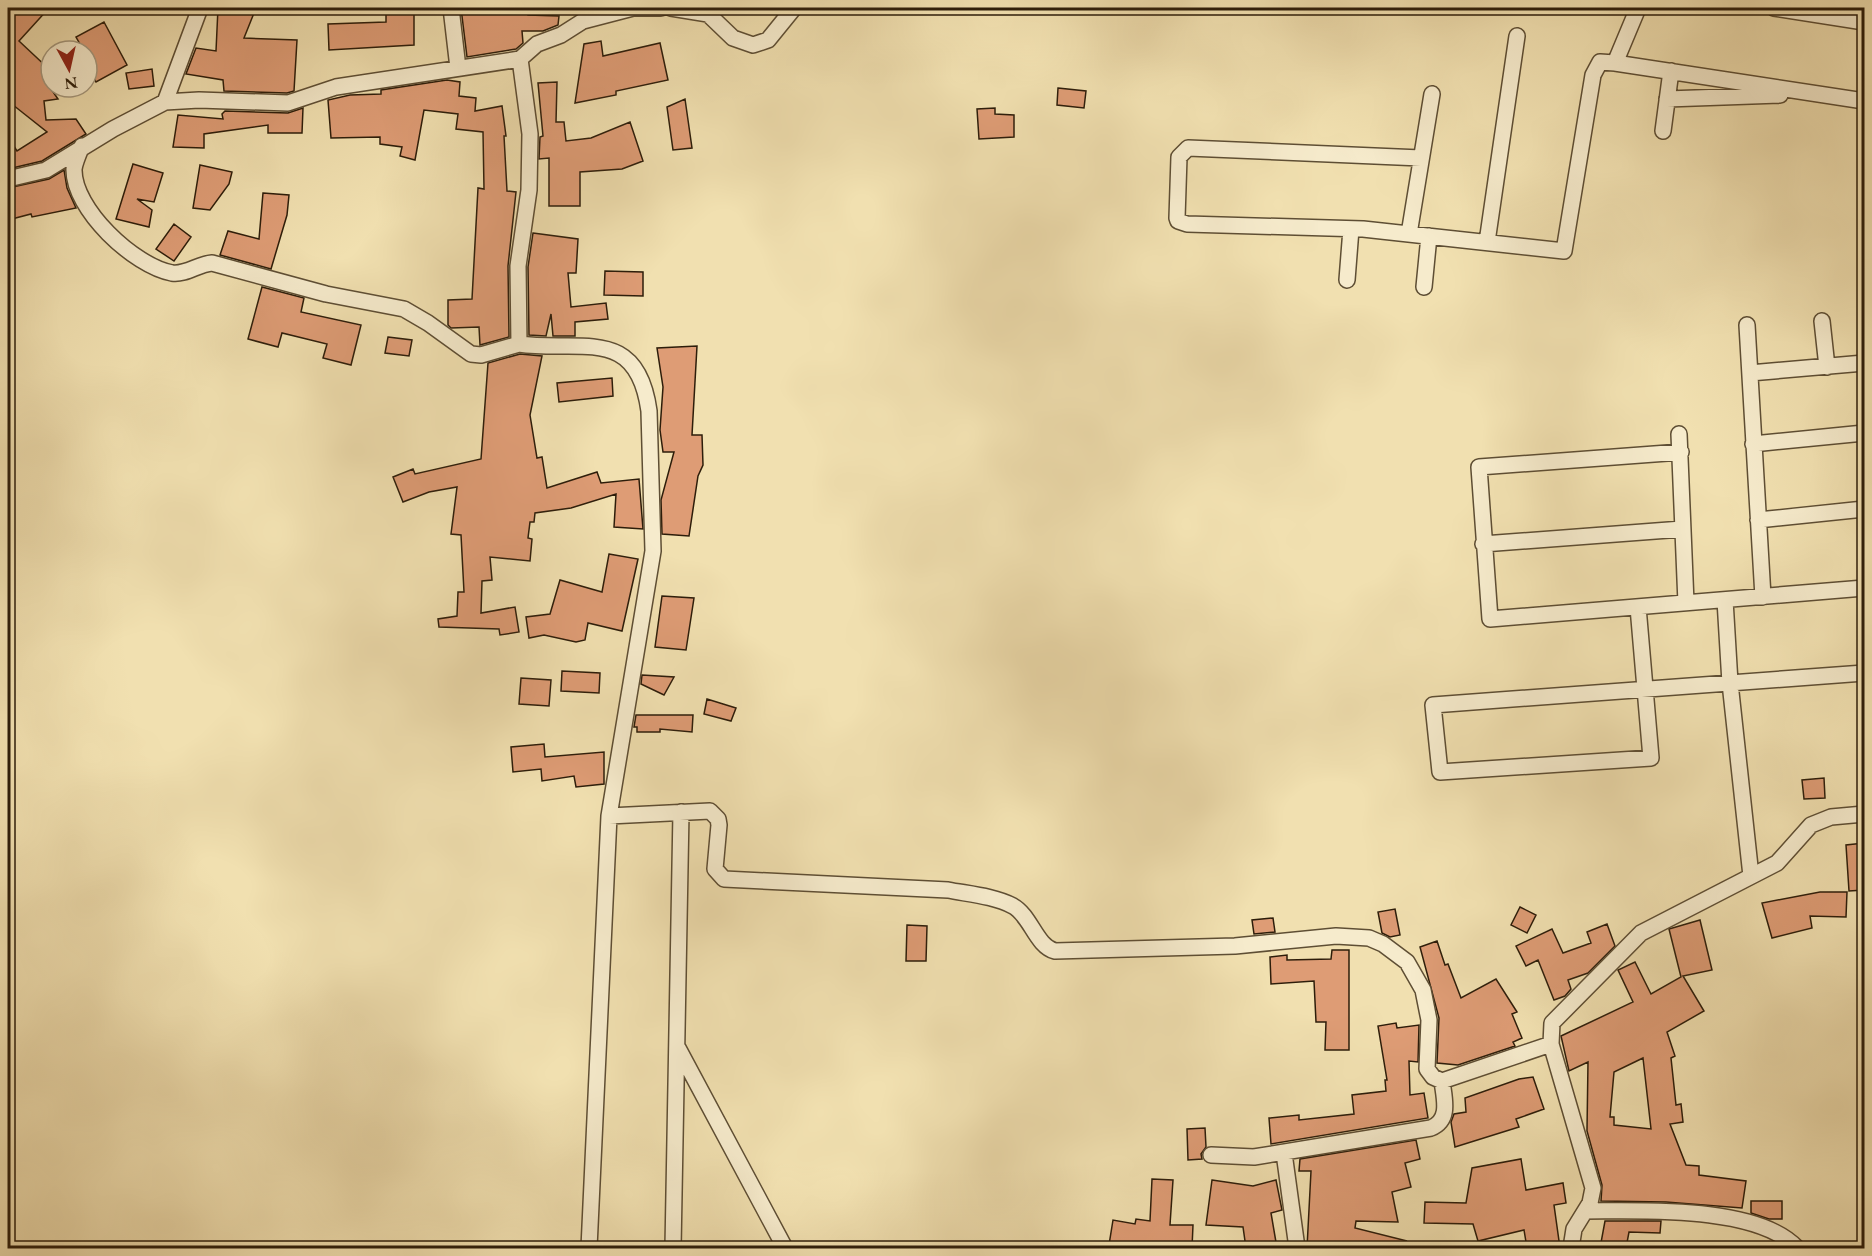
<svg xmlns="http://www.w3.org/2000/svg" width="1872" height="1256" font-family="'EB Garamond',serif">
  <style>
    .building { fill: #de9c75; stroke: #2d1d0a; stroke-width: 1.5; fill-rule: evenodd }
    .lines { fill: none; stroke-linecap: round; stroke-linejoin: round }
    .street-casing { stroke: #5e4e34; stroke-width: 18 }
    .street { stroke: #f6ebcc; stroke-width: 15 }
  </style>
  <rect width="100%" height="100%" fill="#f1e0b0"/>
  <filter id="stains"><feTurbulence type="fractalNoise" baseFrequency=".00333" numOctaves="4"/><feColorMatrix values="0 0 0 0 .2 0 0 0 0 .09 0 0 0 0 .02 0 0 0 .5 -.17"/></filter>
  <radialGradient id="worn" r=".72"><stop offset=".6" stop-color="#630" stop-opacity="0"/><stop offset="1" stop-color="#630" stop-opacity=".3"/></radialGradient>
  <path class="building" d="M 8,8 L 49,8 L 19,41 L 51,71 L 44,79 L 58,99 L 44,101 L 46,120 L 76,119 L 86,134 L 42,161 L 8,169 L 8,137 L 17,151 L 47,132 L 8,101 Z
    M 218,8 L 256,8 L 244,38 L 297,40 L 294,91 L 287,93 L 224,91 L 223,80 L 186,74 L 196,48 L 216,51 Z
    M 461,8 L 527,8 L 528,15 L 559,16 L 558,25 L 543,31 L 522,31 L 523,43 L 516,49 L 467,57 Z
    M 386,12 L 414,12 L 414,45 L 329,50 L 328,24 L 386,22 Z
    M 104,22 L 127,65 L 96,82 L 87,66 L 87,51 L 84,51 L 76,37 Z
    M 601,41 L 603,56 L 660,43 L 668,80 L 616,91 L 616,95 L 575,103 L 584,44 Z
    M 152,69 L 154,86 L 129,89 L 126,73 Z
    M 447,80 L 460,82 L 459,96 L 476,98 L 475,111 L 502,106 L 506,136 L 504,136 L 507,191 L 516,192 L 508,266 L 509,337 L 480,345 L 479,327 L 451,328 L 448,325 L 448,300 L 472,299 L 478,188 L 484,189 L 483,132 L 456,129 L 458,114 L 424,110 L 415,160 L 400,156 L 402,147 L 380,144 L 380,137 L 331,138 L 328,100 L 350,95 L 381,94 L 381,90 Z
    M 557,82 L 556,122 L 564,122 L 566,141 L 591,138 L 630,122 L 643,161 L 622,169 L 580,172 L 580,206 L 549,206 L 549,158 L 539,159 L 540,137 L 543,136 L 538,83 Z
    M 1058,88 L 1086,91 L 1084,108 L 1057,105 Z
    M 685,99 L 692,148 L 673,150 L 667,107 Z
    M 303,108 L 302,133 L 268,133 L 268,125 L 204,134 L 204,148 L 173,147 L 178,115 L 223,119 L 222,114 L 225,111 L 288,113 Z
    M 995,108 L 995,114 L 1014,115 L 1014,137 L 979,139 L 977,109 Z
    M 133,164 L 163,173 L 154,202 L 137,199 L 152,210 L 149,227 L 116,219 Z
    M 200,165 L 232,172 L 229,184 L 210,210 L 193,208 Z
    M 64,170 L 67,188 L 76,208 L 32,217 L 31,214 L 8,220 L 8,188 L 49,179 Z
    M 263,193 L 289,195 L 287,215 L 271,269 L 220,255 L 228,231 L 259,239 Z
    M 174,224 L 191,237 L 174,261 L 156,249 Z
    M 533,233 L 578,239 L 576,273 L 568,273 L 571,307 L 606,303 L 608,319 L 575,322 L 575,336 L 553,336 L 551,314 L 546,336 L 529,335 L 528,267 Z
    M 605,271 L 643,272 L 643,296 L 604,295 Z
    M 262,287 L 304,298 L 301,312 L 361,325 L 351,365 L 323,358 L 327,344 L 282,333 L 278,347 L 248,339 Z
    M 388,337 L 412,340 L 409,356 L 385,353 Z
    M 697,346 L 692,435 L 702,435 L 703,465 L 698,476 L 689,536 L 662,534 L 661,500 L 674,452 L 663,452 L 660,430 L 663,387 L 657,348 Z
    M 520,354 L 542,356 L 530,415 L 537,458 L 542,457 L 547,488 L 597,472 L 601,483 L 639,479 L 643,529 L 614,527 L 616,494 L 571,508 L 535,513 L 534,522 L 530,522 L 528,538 L 532,539 L 530,561 L 490,557 L 492,580 L 482,581 L 481,613 L 515,607 L 519,632 L 500,635 L 499,629 L 439,627 L 438,619 L 457,616 L 458,592 L 464,592 L 461,535 L 451,534 L 457,487 L 429,492 L 403,502 L 393,477 L 413,469 L 415,474 L 481,459 L 488,363 Z
    M 612,378 L 613,396 L 559,402 L 557,383 Z
    M 609,554 L 638,559 L 622,631 L 588,623 L 585,640 L 576,642 L 544,635 L 529,638 L 526,617 L 550,614 L 560,580 L 602,592 Z
    M 662,596 L 694,598 L 686,650 L 655,647 Z
    M 562,671 L 600,673 L 599,693 L 561,691 Z
    M 642,675 L 674,677 L 664,695 L 641,684 Z
    M 521,678 L 551,680 L 549,706 L 519,704 Z
    M 707,699 L 736,708 L 731,721 L 704,714 Z
    M 636,715 L 693,715 L 692,732 L 660,729 L 660,732 L 637,732 L 637,727 L 634,727 Z
    M 544,744 L 545,757 L 604,752 L 604,784 L 576,787 L 574,776 L 542,781 L 541,769 L 513,772 L 511,747 Z
    M 1824,778 L 1825,798 L 1804,799 L 1802,780 Z
    M 1864,843 L 1864,890 L 1849,891 L 1846,845 Z
    M 1820,892 L 1847,892 L 1846,917 L 1810,916 L 1812,928 L 1772,938 L 1762,903 Z
    M 1520,907 L 1536,915 L 1527,933 L 1511,925 Z
    M 1395,909 L 1400,935 L 1390,937 L 1382,933 L 1378,912 Z
    M 1273,918 L 1275,932 L 1254,934 L 1252,920 Z
    M 1700,920 L 1712,970 L 1683,976 L 1704,1011 L 1667,1032 L 1675,1056 L 1671,1058 L 1676,1105 L 1681,1104 L 1683,1122 L 1670,1124 L 1686,1165 L 1699,1166 L 1699,1175 L 1746,1181 L 1742,1208 L 1666,1202 L 1601,1201 L 1602,1185 L 1587,1131 L 1588,1062 L 1569,1071 L 1561,1036 L 1633,1002 L 1618,970 L 1635,962 L 1651,994 L 1681,977 L 1669,929 ZM 1643,1058 L 1651,1129 L 1614,1125 L 1614,1117 L 1610,1117 L 1614,1072 Z
    M 1607,924 L 1615,946 L 1588,973 L 1568,980 L 1571,989 L 1565,996 L 1554,1000 L 1538,960 L 1526,966 L 1516,946 L 1552,929 L 1563,953 L 1591,943 L 1587,932 Z
    M 907,925 L 927,926 L 926,961 L 906,961 Z
    M 1437,941 L 1445,965 L 1448,964 L 1461,998 L 1496,979 L 1517,1012 L 1512,1014 L 1522,1038 L 1513,1042 L 1515,1046 L 1458,1065 L 1437,1063 L 1439,1018 L 1420,947 Z
    M 1332,950 L 1349,950 L 1349,1050 L 1325,1050 L 1326,1022 L 1316,1022 L 1314,981 L 1271,984 L 1270,957 L 1287,955 L 1287,960 L 1331,959 Z
    M 1396,1023 L 1397,1028 L 1419,1025 L 1418,1062 L 1409,1061 L 1410,1095 L 1424,1093 L 1428,1118 L 1271,1144 L 1269,1118 L 1299,1115 L 1299,1120 L 1354,1114 L 1352,1095 L 1386,1091 L 1385,1080 L 1387,1080 L 1378,1026 Z
    M 1533,1077 L 1544,1109 L 1516,1119 L 1519,1127 L 1455,1147 L 1451,1122 L 1454,1114 L 1466,1112 L 1465,1098 L 1519,1079 Z
    M 1205,1128 L 1206,1147 L 1201,1154 L 1202,1159 L 1188,1160 L 1187,1129 Z
    M 1416,1140 L 1420,1159 L 1405,1163 L 1411,1187 L 1392,1192 L 1398,1222 L 1356,1221 L 1355,1228 L 1407,1241 L 1382,1246 L 1383,1248 L 1307,1248 L 1311,1171 L 1299,1171 L 1300,1159 Z
    M 1521,1159 L 1526,1190 L 1563,1183 L 1566,1203 L 1554,1205 L 1560,1248 L 1527,1248 L 1524,1230 L 1478,1241 L 1473,1224 L 1424,1223 L 1425,1202 L 1466,1203 L 1472,1168 Z
    M 1152,1179 L 1173,1180 L 1170,1225 L 1193,1225 L 1192,1248 L 1127,1248 L 1109,1245 L 1113,1220 L 1135,1224 L 1136,1219 L 1150,1221 Z
    M 1212,1180 L 1253,1186 L 1276,1180 L 1282,1210 L 1271,1213 L 1277,1248 L 1246,1248 L 1243,1227 L 1206,1225 Z
    M 1751,1201 L 1782,1201 L 1782,1219 L 1769,1219 L 1751,1213 Z
    M 1605,1221 L 1661,1221 L 1660,1233 L 1629,1232 L 1626,1248 L 1600,1248 Z"/>
  <g class="lines">
    <g class="street-casing">
      <path id="street" d="M 451,8 L 458,68
        M 671,8 L 708,14 L 733,38 L 753,45 L 768,40 L 794,8
        M 1774,8 L 1864,22
        M 520,59 L 530,134 L 529,190 L 518,266 L 519,344 C 580,353 637,324 649,411 L 653,551 L 609,816 L 589,1248
        M 1615,63 L 1864,101
        M 1667,99 L 1780,95
        M 165,102 L 200,8
        M 1663,131 L 1671,71
        M 82,146 C 79,153 75,162 74,169 C 73,209 134,266 172,273 C 186,275 198,264 212,263 L 326,294 L 404,309 L 428,323 L 471,354 L 481,355 L 519,344
        M 1421,158 L 1188,148 L 1179,157 L 1177,218 L 1178,221 L 1187,224 L 1363,229 L 1564,251 L 1593,75 L 1600,62 L 1615,63 L 1638,8
        M 8,179 L 46,170 L 113,129 L 165,102 L 199,100 L 288,103 L 336,87 L 520,59 L 537,44 L 561,35 L 583,21 L 633,8 L 661,8
        M 1409,234 L 1432,94
        M 1487,242 L 1517,36
        M 1347,280 L 1351,229
        M 1424,287 L 1429,236
        M 1822,321 L 1827,367
        M 1747,325 L 1763,597
        M 1750,373 L 1864,363
        M 1679,434 L 1686,603
        M 1753,444 L 1864,433
        M 1681,452 L 1479,467 L 1490,619 L 1864,588
        M 1758,520 L 1864,509
        M 1483,544 L 1682,529
        M 1725,600 L 1730,683 L 1751,876
        M 1638,607 L 1651,758 L 1440,772 L 1433,705 C 1577,694 1721,684 1864,673
        M 609,816 L 710,811 L 718,819 L 719,825 L 715,869 L 724,879 L 948,890 C 968,894 994,896 1013,906 C 1031,916 1036,946 1055,951 L 1235,946 L 1336,936 L 1369,938 L 1383,944 L 1407,962 L 1423,990 L 1429,1020 L 1427,1069 L 1433,1077 L 1442,1081 L 1551,1044
        M 678,1048 L 785,1248
        M 1284,1153 L 1297,1248
        M 1211,1155 L 1254,1157 L 1431,1128 C 1451,1120 1444,1098 1442,1081
        M 1585,1211 C 1640,1211 1757,1205 1797,1248
        M 673,1248 L 681,812
        M 1571,1248 L 1574,1229 L 1590,1203 L 1593,1188 L 1551,1044 L 1552,1023 L 1641,933 L 1777,863 L 1811,825 L 1831,817 L 1864,814"/>
    </g>
    <use href="#street" class="street"/>
  </g>
  <rect width="1872" height="1256" fill="none" stroke="#f1e0b0" stroke-width="30"/>
  <rect x="9" y="9" width="1854" height="1238" fill="none" stroke="#2d1d0a" stroke-width="3"/>
  <rect x="15" y="15" width="1842" height="1226" fill="none" stroke="#2d1d0a" stroke-width="1.5"/>
  <g transform="translate(69 69) rotate(172)"><circle r="28" fill="#f6ebcc" stroke="#a6997e" stroke-width="1.5"/>
  <path d="M0-4.5L10 22L0 15L-10 22Z" fill="#8f2418"/>
  <text y="-9" font-size="16" font-weight="bold" text-anchor="middle" fill="#2d1d0a">N</text>
  </g>
  <rect width="100%" height="100%" filter="url(#stains)"/>
  <rect width="100%" height="100%" fill="url(#worn)"/>
</svg>
